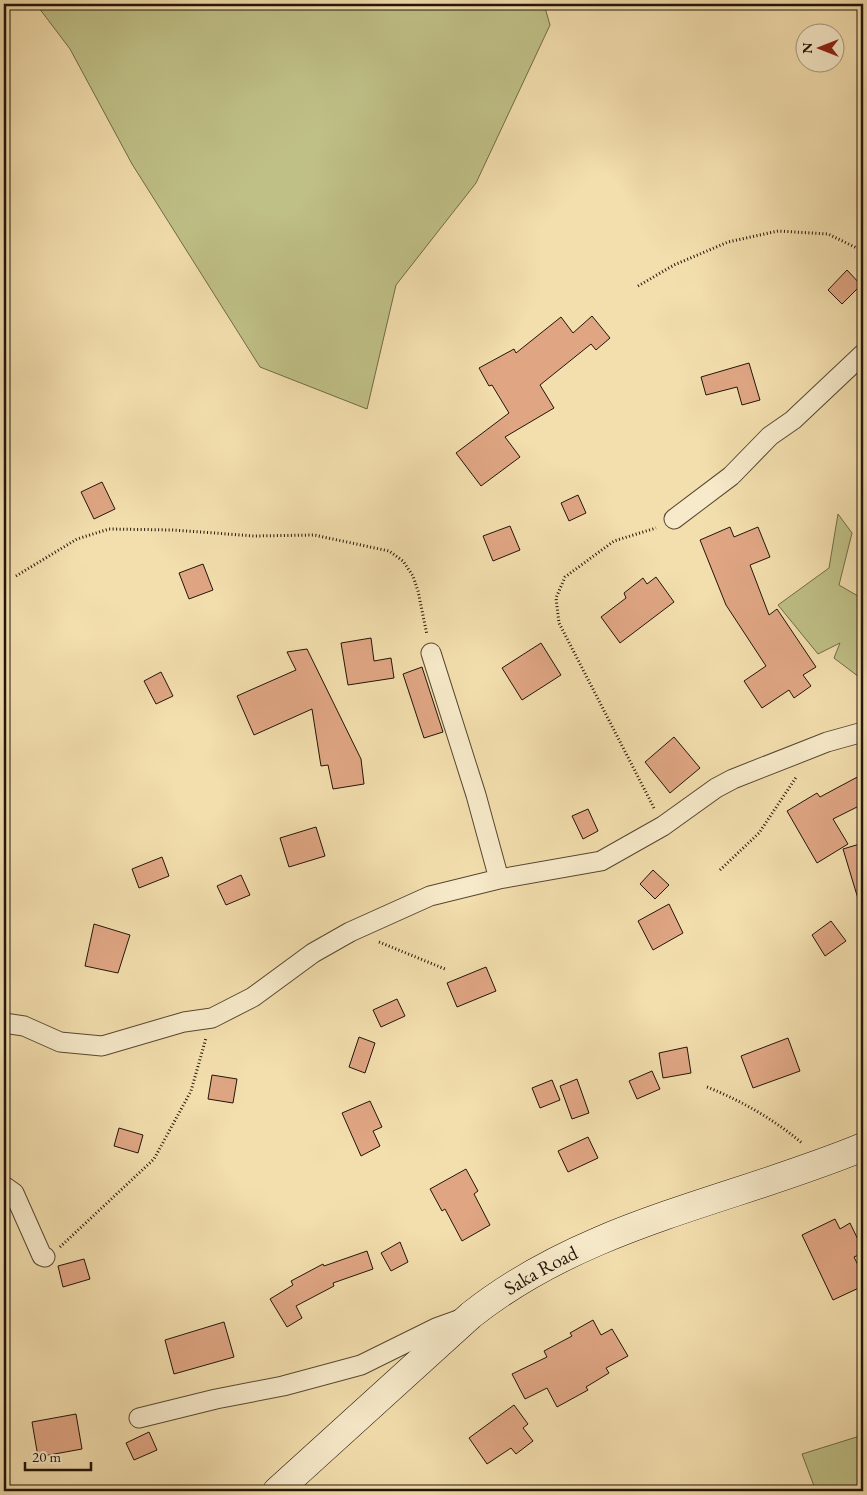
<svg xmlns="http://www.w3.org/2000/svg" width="867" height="1495" font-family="'EB Garamond',serif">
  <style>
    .green { fill: #bfc086; stroke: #706a48 }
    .building { fill: #e0a684; stroke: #221509 }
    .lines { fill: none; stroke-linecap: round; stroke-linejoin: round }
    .street-casing { stroke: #564732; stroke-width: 21 }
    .secondary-casing { stroke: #221509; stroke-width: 29 }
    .path { stroke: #221509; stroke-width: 3; stroke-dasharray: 1 2.5; stroke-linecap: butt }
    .street { stroke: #f7eaca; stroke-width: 19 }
    .secondary { stroke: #f7eaca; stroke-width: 28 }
    .labels { text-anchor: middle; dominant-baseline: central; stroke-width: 4; stroke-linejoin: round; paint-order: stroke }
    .street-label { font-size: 20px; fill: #221509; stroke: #f7eaca }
  </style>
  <rect width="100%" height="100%" fill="#f3dead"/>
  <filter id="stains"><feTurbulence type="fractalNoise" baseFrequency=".004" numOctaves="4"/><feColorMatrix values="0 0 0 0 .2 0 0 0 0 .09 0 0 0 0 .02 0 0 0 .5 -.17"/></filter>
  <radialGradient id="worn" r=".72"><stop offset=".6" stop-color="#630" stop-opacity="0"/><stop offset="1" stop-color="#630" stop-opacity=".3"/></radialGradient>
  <path class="green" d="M 36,4 L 544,4 L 550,25 L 476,183 L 396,285 L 367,409 L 260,367 L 132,164 L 70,49 Z
    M 838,514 L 852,533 L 839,585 L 863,599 L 863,680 L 834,658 L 840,643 L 818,654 L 778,605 L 829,568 Z
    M 863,1435 L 863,1491 L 806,1491 L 814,1486 L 802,1454 Z"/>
  <path class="building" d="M 847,270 L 861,285 L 842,304 L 828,290 Z
    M 592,316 L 610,338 L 596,350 L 591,344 L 540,385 L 554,408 L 505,437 L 520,457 L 481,486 L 456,453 L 509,413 L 492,385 L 489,386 L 479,368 L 514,349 L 516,353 L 561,317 L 573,333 Z
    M 749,363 L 760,400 L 742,405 L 737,387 L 706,395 L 701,377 Z
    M 102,482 L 115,509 L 94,519 L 81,492 Z
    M 578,495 L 586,513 L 569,521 L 561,503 Z
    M 510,526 L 520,550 L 493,561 L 483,536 Z
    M 730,527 L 734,537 L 758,527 L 770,557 L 750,565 L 769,615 L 777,609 L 816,667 L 803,675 L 811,686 L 794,698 L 789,690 L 762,708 L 744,681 L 766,666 L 726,605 L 700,540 Z
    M 203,564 L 213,590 L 189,599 L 179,573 Z
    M 656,577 L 674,602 L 620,643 L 601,617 L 626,598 L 624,593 L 643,578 L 647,584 Z
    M 371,638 L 374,661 L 391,658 L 394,678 L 348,685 L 341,643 Z
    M 541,643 L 561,675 L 522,700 L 502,668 Z
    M 307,649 L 361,759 L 364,784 L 333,789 L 328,765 L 321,766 L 312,709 L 254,735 L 237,696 L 296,670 L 287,652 Z
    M 422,667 L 443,732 L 424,738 L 403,674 Z
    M 161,672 L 173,696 L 156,704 L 144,681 Z
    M 674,737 L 700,768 L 670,793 L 645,762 Z
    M 863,774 L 863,804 L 833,819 L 848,844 L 817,863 L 787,811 L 817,793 L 820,797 Z
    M 588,809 L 598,831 L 583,839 L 572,816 Z
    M 316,827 L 325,856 L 289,867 L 280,838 Z
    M 863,843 L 863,901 L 859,902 L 843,849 Z
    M 162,857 L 169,876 L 139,888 L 132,869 Z
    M 653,870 L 669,885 L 655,899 L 640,884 Z
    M 241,875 L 250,895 L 226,905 L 217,886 Z
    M 669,904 L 683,933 L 653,950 L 638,921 Z
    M 831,921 L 846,941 L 825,956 L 812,935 Z
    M 94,924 L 130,935 L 118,973 L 85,966 Z
    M 486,967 L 496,991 L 457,1007 L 447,983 Z
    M 397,999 L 405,1016 L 381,1027 L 373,1010 Z
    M 359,1037 L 375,1043 L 365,1073 L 349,1067 Z
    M 788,1038 L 800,1071 L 753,1088 L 741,1056 Z
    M 687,1047 L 691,1073 L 663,1078 L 659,1053 Z
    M 652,1071 L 660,1089 L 637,1099 L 629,1081 Z
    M 212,1075 L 237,1079 L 233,1103 L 208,1099 Z
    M 577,1079 L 589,1113 L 572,1119 L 560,1086 Z
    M 552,1080 L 560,1100 L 540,1108 L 532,1088 Z
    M 370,1101 L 382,1127 L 373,1131 L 380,1146 L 361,1156 L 342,1113 Z
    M 119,1128 L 143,1135 L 138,1153 L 114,1146 Z
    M 588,1137 L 598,1158 L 568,1172 L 558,1151 Z
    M 466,1169 L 478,1191 L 474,1194 L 490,1225 L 462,1241 L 445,1209 L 442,1211 L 430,1189 Z
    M 835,1219 L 840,1229 L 850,1223 L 863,1250 L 863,1253 L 854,1257 L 863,1275 L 863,1286 L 833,1300 L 802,1235 Z
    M 400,1242 L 408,1262 L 391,1271 L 381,1253 Z
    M 367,1251 L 373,1269 L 333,1283 L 334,1286 L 296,1306 L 302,1318 L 287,1327 L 270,1299 L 293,1285 L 291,1281 L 323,1264 L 324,1266 Z
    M 84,1259 L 90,1279 L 63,1287 L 58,1266 Z
    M 593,1320 L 601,1335 L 612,1329 L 628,1356 L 606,1368 L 609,1373 L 586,1387 L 588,1390 L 557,1407 L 547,1388 L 525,1399 L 512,1374 L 547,1357 L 544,1351 L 572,1336 L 570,1333 Z
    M 224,1322 L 234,1357 L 174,1374 L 165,1340 Z
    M 514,1405 L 528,1424 L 523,1428 L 533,1441 L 516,1454 L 511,1448 L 487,1464 L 469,1438 Z
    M 76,1414 L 82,1449 L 38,1457 L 32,1422 Z
    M 149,1432 L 157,1450 L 134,1460 L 126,1443 Z"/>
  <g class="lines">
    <g class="street-casing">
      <path id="street" d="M 674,519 L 731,476 L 770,436 L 793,420 L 863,354
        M 431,653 L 476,795 L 499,879
        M 4,1023 L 24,1026 L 60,1042 L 102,1046 L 184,1022 L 212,1018 L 253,997 L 313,953 L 350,932 L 430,896 L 499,879 L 601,861 L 663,826 L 716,788 L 733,779 L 827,742 L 863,732
        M 4,1186 L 14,1193 L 42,1256 L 45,1257
        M 139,1418 L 216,1399 L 283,1386 L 361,1365 L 436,1328 L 461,1319"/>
    </g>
    <g class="secondary-casing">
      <g id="secondary">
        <path id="s1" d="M 277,1491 L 471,1315 C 587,1223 730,1202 863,1147"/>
      </g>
    </g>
    <path class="path" d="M 638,286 L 674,265 L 728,242 L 778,231 L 828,234 L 863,251
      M 16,576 L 77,539 L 109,529 L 173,530 L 254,536 L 314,535 L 389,551 L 403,561 L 413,576 L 418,591 L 427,635
      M 654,808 L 559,623 L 556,598 L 565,577 L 614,541 L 656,528
      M 720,870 L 759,833 L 797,776
      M 379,942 L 445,969
      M 707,1087 C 742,1101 773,1119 802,1143
      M 60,1247 L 154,1159 L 191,1091 L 206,1038"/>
    <use href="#street" class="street"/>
    <use href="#secondary" class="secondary"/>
  </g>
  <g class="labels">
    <g class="street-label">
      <text stroke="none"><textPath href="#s1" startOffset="345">Saka Road</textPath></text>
    </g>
  </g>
  <rect width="867" height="1495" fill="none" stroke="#f3dead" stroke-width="20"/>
  <rect x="5" y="5" width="857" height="1485" fill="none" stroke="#221509" stroke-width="2.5"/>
  <rect x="10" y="10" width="847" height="1475" fill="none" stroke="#221509"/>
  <g transform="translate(820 48) rotate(270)"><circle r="24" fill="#f7eaca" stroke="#a2957d"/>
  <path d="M0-4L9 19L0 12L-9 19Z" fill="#8f2418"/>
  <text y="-8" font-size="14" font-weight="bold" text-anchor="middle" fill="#221509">N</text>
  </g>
  <path d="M25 1462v8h66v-8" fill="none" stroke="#221509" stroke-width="2.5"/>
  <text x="32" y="1462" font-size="15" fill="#221509" stroke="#f7eaca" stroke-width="4" paint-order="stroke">20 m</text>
  <rect width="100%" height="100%" filter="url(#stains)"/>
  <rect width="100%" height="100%" fill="url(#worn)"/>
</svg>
